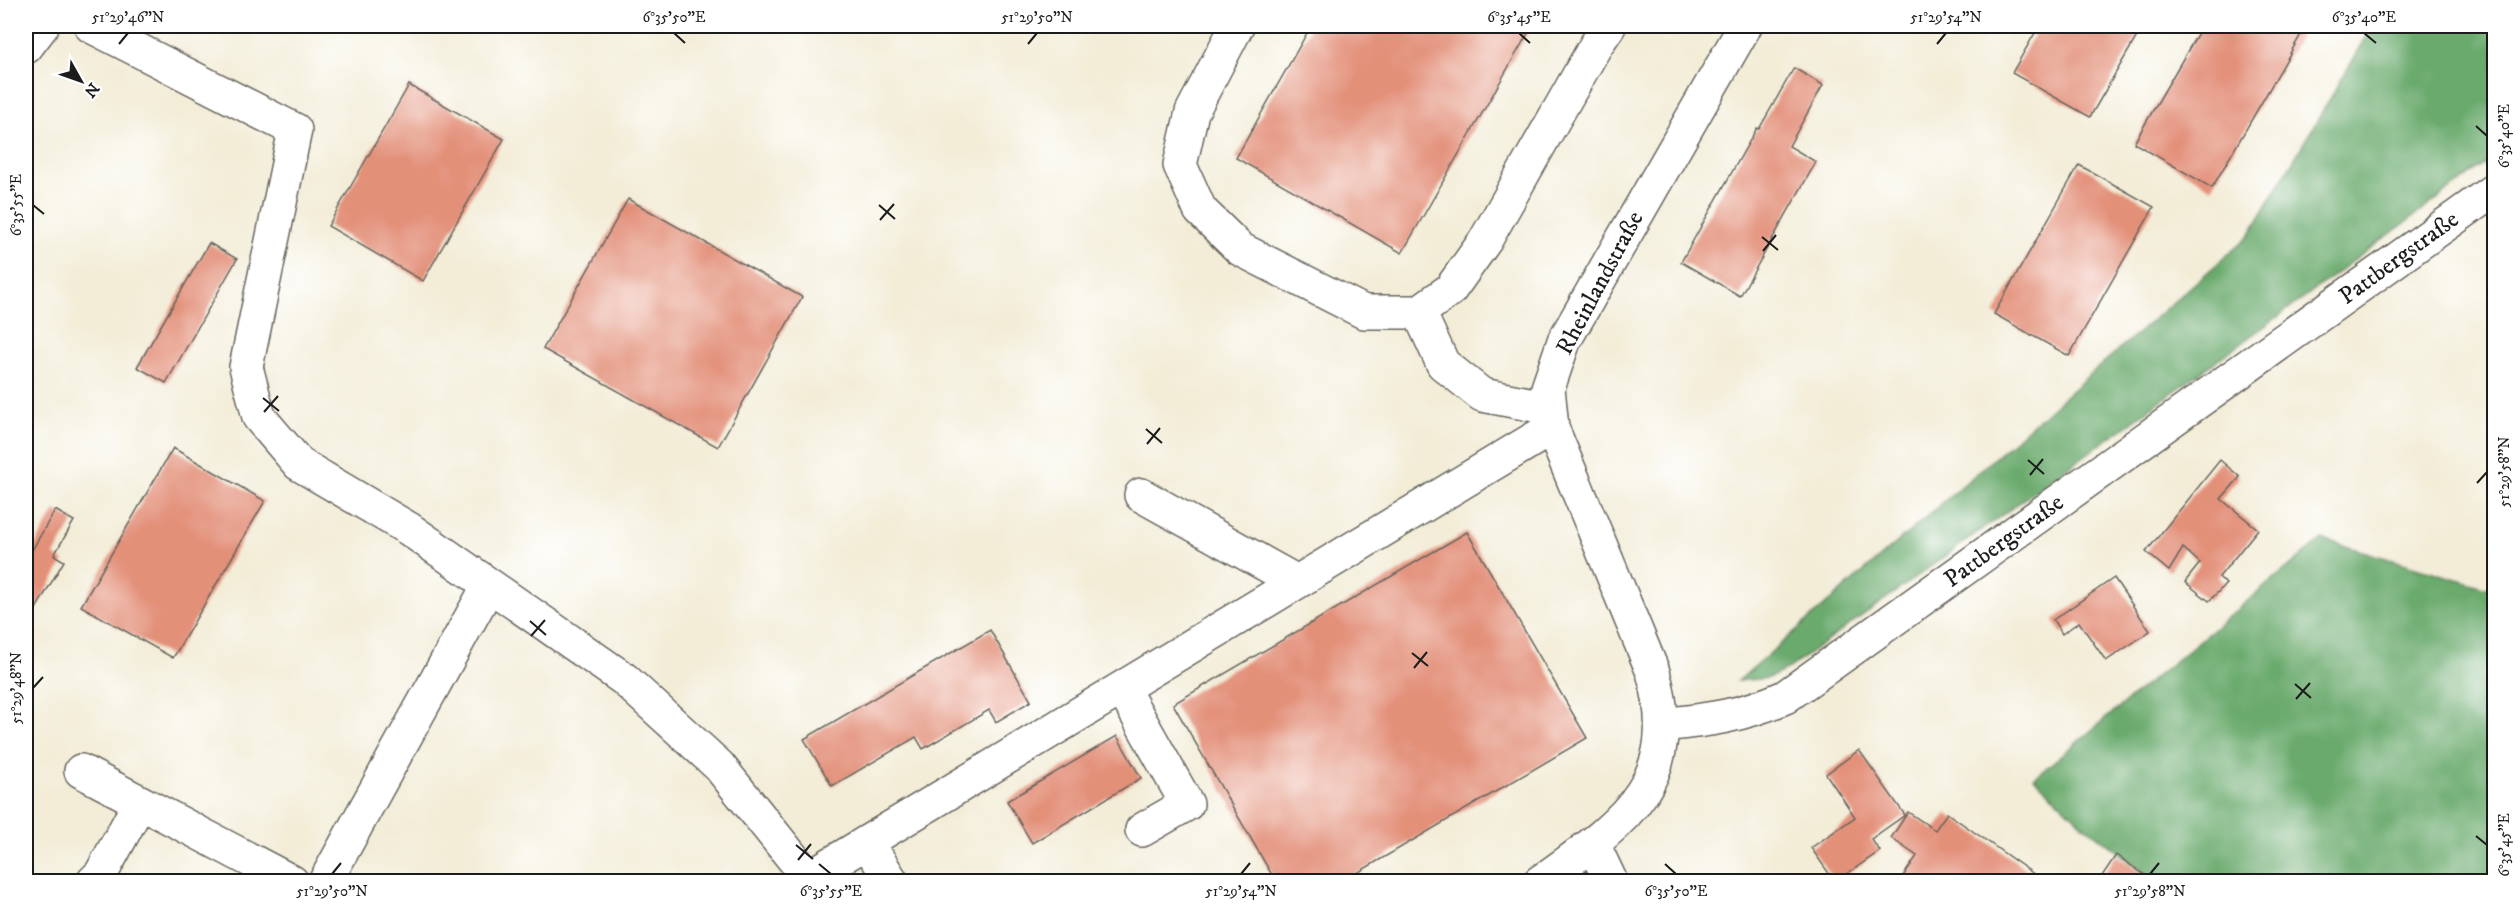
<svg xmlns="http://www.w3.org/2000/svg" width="2520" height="907" font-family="'IM FELL DW Pica',serif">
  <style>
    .forest { fill: #6aaa6d; stroke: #436344; stroke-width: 1.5 }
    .building { fill: #e39079 }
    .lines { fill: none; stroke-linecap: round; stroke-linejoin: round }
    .minor-casing { stroke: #67655e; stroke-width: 36 }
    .minor { stroke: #fff; stroke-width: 33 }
    .ticks { fill: none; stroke: #1c1c1c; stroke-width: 2 }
    .labels { text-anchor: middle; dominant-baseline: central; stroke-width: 6; stroke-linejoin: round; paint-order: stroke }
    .street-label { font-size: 24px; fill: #1c1c1c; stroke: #fff }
    .neatline { fill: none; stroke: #1c1c1c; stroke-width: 2 }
    .ticks-label { font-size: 15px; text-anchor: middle; fill: #1c1c1c }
  </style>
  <rect width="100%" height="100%" fill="#fff"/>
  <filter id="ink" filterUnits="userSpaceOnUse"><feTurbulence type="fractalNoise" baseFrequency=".0167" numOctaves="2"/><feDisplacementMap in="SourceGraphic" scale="12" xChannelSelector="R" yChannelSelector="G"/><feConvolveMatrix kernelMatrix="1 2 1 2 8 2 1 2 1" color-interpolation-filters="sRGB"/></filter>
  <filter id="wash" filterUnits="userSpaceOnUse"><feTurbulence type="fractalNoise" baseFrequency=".008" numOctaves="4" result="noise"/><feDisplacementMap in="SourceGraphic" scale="24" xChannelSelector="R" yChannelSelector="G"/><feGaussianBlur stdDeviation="1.35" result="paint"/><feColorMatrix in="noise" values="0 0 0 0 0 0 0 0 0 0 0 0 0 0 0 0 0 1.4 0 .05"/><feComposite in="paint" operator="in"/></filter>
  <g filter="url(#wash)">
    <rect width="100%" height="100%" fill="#f3edd8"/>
    <path class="forest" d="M 2373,26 L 2494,26 L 2494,157 L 2279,316 L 1788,669 L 1769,678 L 1738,681 L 2248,237 Z
      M 2322,539 L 2494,590 L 2494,881 L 2155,881 L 2081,823 L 2034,778 Z"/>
    <g id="blocks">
      <path class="building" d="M 1311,26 L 1532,26 L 1402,253 L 1236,158 Z
        M 1963,26 L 1981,26 L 1976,33 Z
        M 2039,26 L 2143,26 L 2090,117 L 2012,73 Z
        M 2202,26 L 2306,26 L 2212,188 L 2134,143 Z
        M 1794,68 L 1823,85 L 1789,146 L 1816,162 L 1740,296 L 1681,262 L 1757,128 L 1759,129 Z
        M 409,85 L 504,139 L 423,281 L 328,226 Z
        M 2079,165 L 2154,207 L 2069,356 L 1994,314 Z
        M 628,199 L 802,297 L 718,447 L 543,349 Z
        M 209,243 L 237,259 L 166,383 L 137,367 Z
        M 173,448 L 265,501 L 173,658 L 81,606 Z
        M 2220,460 L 2240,477 L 2221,499 L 2258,529 L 2219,577 L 2226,584 L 2209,601 L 2185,582 L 2200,563 L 2183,548 L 2169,571 L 2146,552 Z
        M 55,510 L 74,521 L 54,555 L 64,561 L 33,614 L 26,609 L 26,561 Z
        M 1467,532 L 1587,738 L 1342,882 L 1276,882 L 1173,704 Z
        M 2114,578 L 2150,631 L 2106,661 L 2079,622 L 2062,634 L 2053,620 Z
        M 990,630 L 1031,701 L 996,722 L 989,710 L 923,749 L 916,737 L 832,786 L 804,739 Z
        M 1117,736 L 1141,778 L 1032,843 L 1007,801 Z
        M 1859,750 L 1905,815 L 1871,839 L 1880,851 L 1835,882 L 1811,848 L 1855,817 L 1826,774 Z
        M 1908,812 L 1935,830 L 1947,813 L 2045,882 L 1899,882 L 1917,856 L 1891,838 Z
        M 2116,855 L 2155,882 L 2098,882 Z"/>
    </g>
  </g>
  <g filter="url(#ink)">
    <use href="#blocks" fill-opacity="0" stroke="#67655e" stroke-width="1.5"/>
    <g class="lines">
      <g class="minor-casing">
        <path id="minor" d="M 91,26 L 295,130 L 246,367 L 259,417 L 299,464 L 409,529 L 624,679 L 719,766 L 808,877
          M 1237,26 L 1192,112 L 1180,165 L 1200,210 L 1240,249 L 1364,312 L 1419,312 L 1450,290 L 1485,241 L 1596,45 L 1609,26
          M 26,47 L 42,26
          M 1419,312 L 1443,364 L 1482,395 L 1550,408
          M 1141,495 L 1297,582
          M 1122,688 L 1187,804 L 1142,830
          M 1662,725 C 1709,720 1742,716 1785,697 L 2494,190
          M 81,771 L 292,882
          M 867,842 L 892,882
          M 1593,844 L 1611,882
          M 93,882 L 101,874 L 140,802
          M 325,882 L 489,585
          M 801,882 L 1552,428
          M 1540,882 C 1621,824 1685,784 1653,672 L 1552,428 L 1548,388 L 1564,341 L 1745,26"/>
      </g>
      <use href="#minor" class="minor"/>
    </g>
  </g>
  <path class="ticks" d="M 674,33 L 685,43M 1519,33 L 1530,43M 2364,33 L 2376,43M 119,44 L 128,33M 1028,44 L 1037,33M 1937,44 L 1946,33M 2476,126 L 2487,136M 33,205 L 44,214M 879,205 L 895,219M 880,220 L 894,204M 1762,237 L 1778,250M 1763,251 L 1776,235M 263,398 L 279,411M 264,412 L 278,396M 1146,429 L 1162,443M 1147,444 L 1160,428M 2028,460 L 2044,474M 2030,475 L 2043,459M 2477,483 L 2487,472M 530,621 L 546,635M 531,636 L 545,620M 1412,653 L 1428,666M 1414,668 L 1427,652M 2295,684 L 2311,698M 33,688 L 43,677M 2296,699 L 2310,683M 2476,836 L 2487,845M 796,845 L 813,859M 798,860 L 811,844M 819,864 L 831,874M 1665,864 L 1676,874M 332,874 L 341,863M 1241,874 L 1250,863M 2150,874 L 2159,863"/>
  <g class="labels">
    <g class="street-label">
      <text transform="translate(2399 258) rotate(-36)">Pattbergstraße</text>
      <text transform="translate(1600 283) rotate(-62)">Rheinlandstraße</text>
      <text transform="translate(2004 541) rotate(-36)">Pattbergstraße</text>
    </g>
  </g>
  <rect width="2520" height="907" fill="none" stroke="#fff" stroke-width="66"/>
  <g transform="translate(81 81) rotate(130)" stroke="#ffffff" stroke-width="4.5" paint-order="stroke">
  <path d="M0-4.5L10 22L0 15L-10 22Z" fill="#1c1c1c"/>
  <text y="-9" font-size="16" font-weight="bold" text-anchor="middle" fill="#1c1c1c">N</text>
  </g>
  <rect x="33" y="33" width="2454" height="841" class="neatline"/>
  <g class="ticks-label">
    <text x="128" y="22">51°29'46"N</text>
    <text x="674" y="22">6°35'50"E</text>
    <text x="1037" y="22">51°29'50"N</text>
    <text x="1519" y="22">6°35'45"E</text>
    <text x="1946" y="22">51°29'54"N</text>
    <text x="2364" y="22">6°35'40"E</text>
    <text transform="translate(2504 136) rotate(-90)" y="5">6°35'40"E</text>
    <text transform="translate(16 205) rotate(-90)" y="5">6°35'55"E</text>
    <text transform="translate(2504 472) rotate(-90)" y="5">51°29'58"N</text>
    <text transform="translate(16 688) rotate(-90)" y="5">51°29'48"N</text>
    <text transform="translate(2504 845) rotate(-90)" y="5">6°35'45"E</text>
    <text x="332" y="896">51°29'50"N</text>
    <text x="831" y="896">6°35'55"E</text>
    <text x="1241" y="896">51°29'54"N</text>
    <text x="1676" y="896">6°35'50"E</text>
    <text x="2150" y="896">51°29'58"N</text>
  </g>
</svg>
